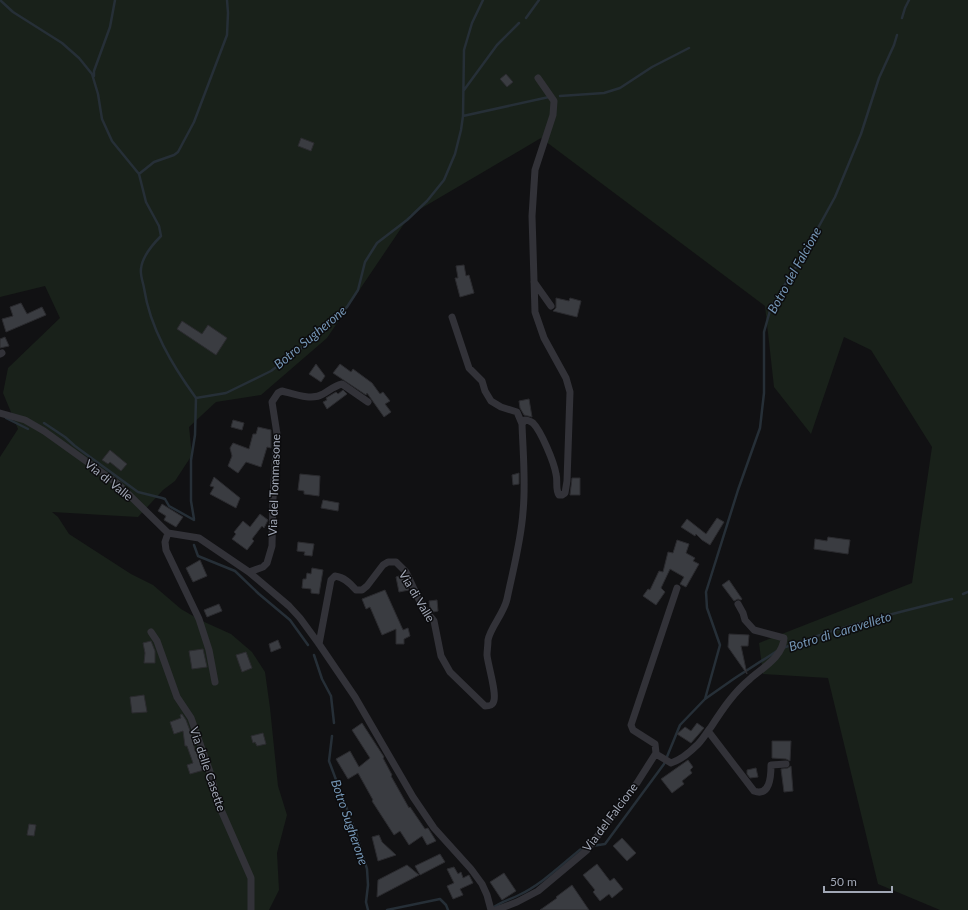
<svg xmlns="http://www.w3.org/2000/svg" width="968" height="910" font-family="Lato,sans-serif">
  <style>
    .green { fill: #19211a }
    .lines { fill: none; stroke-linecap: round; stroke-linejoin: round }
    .stream { stroke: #262f37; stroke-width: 2.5 }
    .building { fill: #3a3c41; stroke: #2b2b2f }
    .minor { stroke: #323238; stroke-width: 7 }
    .labels { text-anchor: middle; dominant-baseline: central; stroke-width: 3; stroke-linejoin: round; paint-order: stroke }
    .street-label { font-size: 12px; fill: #a1a7b5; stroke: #0c0c0e }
    .water-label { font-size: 13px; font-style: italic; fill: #7495b4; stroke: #0c0c0e }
  </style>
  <rect width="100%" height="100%" fill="#111113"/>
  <path class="green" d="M 0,0 L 968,0 L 968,910 L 940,910 L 878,884 L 828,678 L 763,674 L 759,643 L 912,583 L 932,447 L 871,350 L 844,337 L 811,434 L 774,387 L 765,306 L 541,138 L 410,215 L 327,338 L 261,395 L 216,402 L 189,427 L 192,455 L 175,481 L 163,490 L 138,517 L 52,512 L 58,517 L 69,534 L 131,574 L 153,585 L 181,609 L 200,620 L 231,634 L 252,652 L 265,672 L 270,708 L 278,786 L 287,815 L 277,853 L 279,890 L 269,910 L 0,910 L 0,457 L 18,429 L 3,393 L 8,368 L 60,318 L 45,286 L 0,297 Z"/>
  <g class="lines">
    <path class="stream" d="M 0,0 L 13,12 L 62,43 L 79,58 L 92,74 L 98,94 L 102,119 L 112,141 L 139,174 L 146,202 L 159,226 L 161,236 C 153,244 142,257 141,269 C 140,275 143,282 144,288 C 150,328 172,365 196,398
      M 526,18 L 539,0
      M 902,18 L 905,8 L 909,0
      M 94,76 L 94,71 L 110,27 L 115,0
      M 464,90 L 497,45 L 519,23
      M 560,96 L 604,93 L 620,88 L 652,67 L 689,48
      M 463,116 L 549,97
      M 139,174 L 154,162 L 174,155 L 178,152 L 194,122 L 227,35 L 228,13 L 227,0
      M 196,398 L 226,393 L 271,371 L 294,354 L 309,342 L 347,307 L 358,290 L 365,262 L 377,243 L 407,220 L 427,201 L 444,180 L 455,154 L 461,130 L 463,116 L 464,50 L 472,23 L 483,0
      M 6,418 L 28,429
      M 44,423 L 65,437 L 75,446 L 138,492 L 162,498 L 165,499 L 169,506 L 194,520
      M 194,519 L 191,501 L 191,460 L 195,435 L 196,398
      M 194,545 L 198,556 L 235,571 L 259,594 L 290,620 L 308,645
      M 963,594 L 968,592
      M 783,648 C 838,627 895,613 952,599
      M 314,655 L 322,679 L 331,696 L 334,723
      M 705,699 L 720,645 L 707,608 L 706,592 L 738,490 L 760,428 L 764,393 L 764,332 L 771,307 L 801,259 L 835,197 L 861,134 L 879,78 L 894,45 L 897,35
      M 332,736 L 329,761 L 357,836 L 367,869 L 368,885 L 366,902 L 368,910
      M 592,846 L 605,844 L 664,764 L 680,725 L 705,699 L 735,678 L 777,651
      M 491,909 C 500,902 509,900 519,895 C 542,884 561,865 581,849 L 587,847
      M 387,910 L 440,899 L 446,905 L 448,910"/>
  </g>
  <path class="building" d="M 506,74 L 513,82 L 507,87 L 500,79 Z
    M 301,138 L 314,143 L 311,151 L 298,146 Z
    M 464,265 L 466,276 L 469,275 L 474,293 L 460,297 L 455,278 L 458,278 L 456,266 Z
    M 556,298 L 569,301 L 570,298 L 581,301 L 577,317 L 553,311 L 556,308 Z
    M 21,303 L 27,314 L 42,307 L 46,315 L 6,332 L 2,319 L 13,316 L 10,307 Z
    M 182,321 L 202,334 L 208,325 L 227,338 L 216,355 L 177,329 Z
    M 5,337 L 9,346 L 0,348 L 0,339 Z
    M 316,364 L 325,376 L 321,382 L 309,374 Z
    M 340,364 L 351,372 L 353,369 L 372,383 L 380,394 L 383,392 L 390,401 L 385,404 L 391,412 L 384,417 L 367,393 L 366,395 L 333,373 Z
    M 343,390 L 347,394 L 327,409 L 323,402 L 327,400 L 326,398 L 336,392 L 338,394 Z
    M 529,399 L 532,417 L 524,415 L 520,408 L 519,401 Z
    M 233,420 L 244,423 L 242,430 L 231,427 Z
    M 258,427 L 271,430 L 271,448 L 267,447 L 261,467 L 246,462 L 238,473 L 235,471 L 228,466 L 232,456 L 230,448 L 233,443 L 249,449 L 253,434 L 256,434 Z
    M 110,450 L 127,464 L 121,471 L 110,462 L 108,464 L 102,460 Z
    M 519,473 L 519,484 L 513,485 L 512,475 Z
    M 300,474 L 320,476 L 319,496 L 304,494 L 304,491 L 298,490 Z
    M 214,477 L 240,498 L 236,508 L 210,494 L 214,487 L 210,486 Z
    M 572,478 L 580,478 L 580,495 L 570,495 Z
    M 323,500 L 339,503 L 338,511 L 321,508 Z
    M 162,504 L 183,517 L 176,527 L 164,520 L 166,516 L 158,511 Z
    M 260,514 L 268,520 L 264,528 L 262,526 L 252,539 L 254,541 L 247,550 L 232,539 L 236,534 L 234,532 L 243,521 L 250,527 Z
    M 717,518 L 724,522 L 710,545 L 702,540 L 696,534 L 695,536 L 681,527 L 687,519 L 706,534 Z
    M 828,537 L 850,540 L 848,554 L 814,549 L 815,539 L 827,541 Z
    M 677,540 L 689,544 L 686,553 L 695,558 L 693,561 L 699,564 L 686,587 L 680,584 L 684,577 L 670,569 L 661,588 L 665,592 L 656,605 L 643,596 L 648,589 L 650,590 L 659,571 L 663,572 L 668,552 L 673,553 Z
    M 298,542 L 314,544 L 312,556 L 304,555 L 305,552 L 297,551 Z
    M 200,560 L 207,576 L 193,582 L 186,568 Z
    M 312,568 L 323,570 L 319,594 L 311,593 L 311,589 L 302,588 L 303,579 L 306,579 L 307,573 L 311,574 Z
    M 402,575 L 409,590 L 399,592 L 396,577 Z
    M 729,580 L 742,599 L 741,600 L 738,599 L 734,601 L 722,585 Z
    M 385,590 L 403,630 L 408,628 L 410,636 L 404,639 L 404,644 L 396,644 L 396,629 L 382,635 L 370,607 L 366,609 L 362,599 Z
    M 437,600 L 438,611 L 433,612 L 430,608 L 429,601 Z
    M 219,604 L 222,611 L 207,617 L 204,610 Z
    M 729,634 L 749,635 L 748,646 L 741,646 L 747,674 L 728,647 Z
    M 278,640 L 281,648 L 271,652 L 269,644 Z
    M 151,641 L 155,651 L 155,663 L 144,663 L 145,653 L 143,643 Z
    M 203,649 L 207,667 L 192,669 L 189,651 Z
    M 246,652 L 252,668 L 242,672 L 236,655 Z
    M 144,695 L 147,712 L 132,713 L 130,697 Z
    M 182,714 L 186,720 L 192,736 L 195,751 L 197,751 L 204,770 L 190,774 L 187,765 L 193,763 L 187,746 L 185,746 L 183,731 L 174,734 L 170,722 L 181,718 L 180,715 Z
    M 362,723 L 384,757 L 383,758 L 392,775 L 391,776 L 409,808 L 410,807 L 425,829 L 428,828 L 436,841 L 427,845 L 422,836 L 409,845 L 400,831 L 394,835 L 372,801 L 373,800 L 358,773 L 348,779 L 336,759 L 350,751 L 359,767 L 370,758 L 352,730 Z
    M 697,723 L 704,728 L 691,743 L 677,734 L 685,727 L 691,731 Z
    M 263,733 L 266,744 L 257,746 L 255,742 L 253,743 L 251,736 Z
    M 772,741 L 791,741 L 790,761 L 786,759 L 772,758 Z
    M 688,760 L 693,767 L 690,770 L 692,773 L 682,781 L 684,784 L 672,793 L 661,779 Z
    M 791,766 L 793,791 L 784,792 L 781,769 L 788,768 Z
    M 756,768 L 758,777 L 750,778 L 747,774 L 747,770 Z
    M 29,824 L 36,825 L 34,836 L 27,835 Z
    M 379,835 L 382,842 L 396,855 L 378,861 L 372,837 Z
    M 622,838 L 636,853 L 627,861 L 613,846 Z
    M 440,854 L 445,862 L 420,875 L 415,866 Z
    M 597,864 L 610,881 L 614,878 L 623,889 L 612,898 L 609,894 L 600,901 L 593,892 L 595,890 L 583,875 Z
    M 407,865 L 419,875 L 377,897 L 378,880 Z
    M 454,867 L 458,874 L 461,872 L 463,878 L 469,875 L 473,883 L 460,889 L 463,895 L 453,899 L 447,886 L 454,883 L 447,869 Z
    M 504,873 L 516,891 L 502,900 L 490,882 Z
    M 572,885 L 589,910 L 540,910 L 557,898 L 556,897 Z"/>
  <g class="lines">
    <path class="minor" d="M 534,282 L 551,306
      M 452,317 L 469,368 L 482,381 L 485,391 L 491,401 L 501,407 L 517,412 L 522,424
      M 0,354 L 2,353
      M 0,413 L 25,420 L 44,431 L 118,484 L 168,533 L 199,538 L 249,572 L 289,606 L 300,618 L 319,644 L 355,697 L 413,797 L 434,828 L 471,869 L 482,884 L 487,895 L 491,910
      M 168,533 L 165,542 L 166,550 L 199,619 L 209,650 L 215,682
      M 249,572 L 263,567 L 267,563 L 272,546 L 273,499 L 277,434 L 272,402 L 278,393 L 282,391 C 294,394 312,401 323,394 C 330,390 334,386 342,384 L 368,402
      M 151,632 L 157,641 L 177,697 L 191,718 L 210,772 L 218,803 L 251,878 L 251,910
      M 319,644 L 331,580 L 335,576 C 344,577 350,583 356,590 L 362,590 L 367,586 L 383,565 L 388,562 L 396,562 L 406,572 L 422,606 L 434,621 L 441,656 L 450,672 L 485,706 C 488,706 492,706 493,703 C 498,696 488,666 487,655 C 487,651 488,645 488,640 C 490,628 504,613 507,599 C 513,570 521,541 523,512 C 526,483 523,453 522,424 L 525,420 C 528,420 530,421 533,423 C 541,431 554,462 556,474 C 558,481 555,489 559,495 L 562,495 L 565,493 L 567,481 L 570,392 L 566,378 L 544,338 L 535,312 L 532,216 L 535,170 L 553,115 L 554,101 L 538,78
      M 708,731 L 754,791 C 770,797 771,776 771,765 L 786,764
      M 656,754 L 671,763 C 680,760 689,753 696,746 C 702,741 706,733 711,727 C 722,710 734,692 750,679 C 762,668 783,657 784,638 L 754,630 L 745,620 L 743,613 L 738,604
      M 496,910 L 517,902 L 538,891 L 587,850 L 637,783 L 656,753 L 655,744 L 633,730 L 631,725 L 677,588"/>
  </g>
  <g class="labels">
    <g class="street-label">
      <text transform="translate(109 480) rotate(39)">Via di Valle</text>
      <text transform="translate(274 485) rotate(-88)">Via del Tommasone</text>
      <text transform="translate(417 596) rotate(59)">Via di Valle</text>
      <text transform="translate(208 769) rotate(71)">Via delle Casette</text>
      <text transform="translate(610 817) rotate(-53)">Via del Falcione</text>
    </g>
    <g class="water-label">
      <text transform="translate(794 270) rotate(-61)">Botro del Falcione</text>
      <text transform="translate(310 337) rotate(-40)">Botro Sugherone</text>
      <text transform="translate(840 631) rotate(-17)">Botro di Caravelleto</text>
      <text transform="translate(350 822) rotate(71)">Botro Sugherone</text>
    </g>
  </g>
  <path d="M824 886v6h68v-6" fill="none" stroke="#a1a7b5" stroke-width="2"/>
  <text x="830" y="886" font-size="12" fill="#a1a7b5" stroke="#0c0c0e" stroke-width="3" paint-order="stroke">50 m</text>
</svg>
